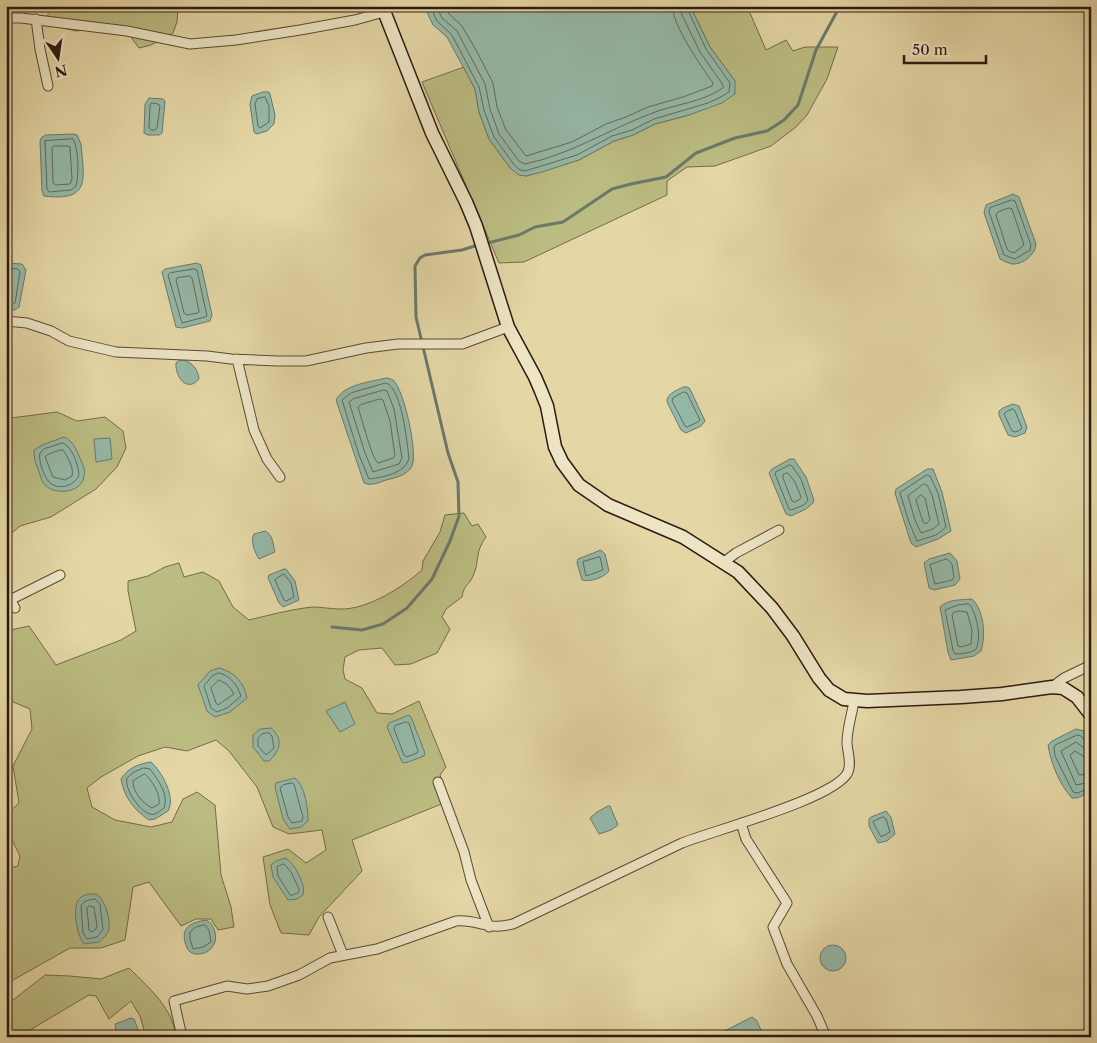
<svg xmlns="http://www.w3.org/2000/svg" width="1097" height="1043" font-family="'Libre Caslon Text',serif">
  <style>
    .green { fill: #bbbc81; stroke: #746b4a }
    .water { fill: #95b9a8; stroke: #6b796c }
    .lines { fill: none; stroke-linecap: round; stroke-linejoin: round }
    .shore { stroke: #606a5d; stroke-width: 1 }
    .stream { stroke: #6b796c; stroke-width: 3 }
    .street-casing { stroke: #5a4937; stroke-width: 11 }
    .secondary-casing { stroke: #2c1a12; stroke-width: 15 }
    .street { stroke: #ede4c4; stroke-width: 9 }
    .secondary { stroke: #ede4c4; stroke-width: 12 }
  </style>
  <rect width="100%" height="100%" fill="#e4d6a5"/>
  <filter id="stains"><feTurbulence type="fractalNoise" baseFrequency=".004" numOctaves="4"/><feColorMatrix values="0 0 0 0 .2 0 0 0 0 .09 0 0 0 0 .02 0 0 0 .5 -.17"/></filter>
  <radialGradient id="worn" r=".72"><stop offset=".6" stop-color="#630" stop-opacity="0"/><stop offset="1" stop-color="#630" stop-opacity=".3"/></radialGradient>
  <path class="green" d="M 86,6 L 178,6 L 177,22 L 173,33 L 151,45 L 139,48 L 125,29 L 110,27 L 76,31 L 58,27 L 44,18 L 52,11 L 74,11 Z
    M 690,6 L 747,6 L 766,50 L 786,40 L 793,51 L 805,47 L 838,47 L 827,79 L 807,115 L 796,127 L 771,146 L 715,166 L 687,167 L 667,181 L 667,195 L 524,262 L 499,263 L 422,82 L 464,67 L 475,89 L 479,112 L 489,139 L 511,169 L 526,176 L 579,160 L 614,141 L 633,135 L 655,124 L 689,115 L 735,81 L 710,47 Z
    M 57,412 L 77,421 L 105,417 L 123,431 L 126,448 L 117,467 L 96,489 L 51,517 L 20,526 L 6,538 L 6,420 L 11,418 Z
    M 464,513 L 472,526 L 478,524 L 486,537 C 474,553 480,562 473,576 C 469,586 464,584 462,597 L 446,609 L 442,617 L 450,629 L 437,653 L 411,664 L 395,665 L 382,648 L 359,650 L 345,657 L 343,670 L 345,679 L 362,688 L 377,713 L 392,714 L 419,701 L 446,767 L 440,775 L 449,801 L 352,840 L 362,871 L 319,917 L 309,935 L 281,933 L 270,905 L 263,857 L 288,849 L 306,863 L 326,850 L 322,830 L 289,834 L 273,827 L 257,787 L 229,751 L 216,740 L 187,751 L 165,747 L 138,756 L 101,777 L 87,788 L 92,807 L 115,820 L 151,827 L 172,822 L 183,799 L 197,792 L 215,805 L 221,875 L 231,907 L 234,927 L 218,930 L 211,919 L 196,919 L 181,926 L 149,882 L 133,887 L 125,940 L 101,948 L 70,948 L 6,984 L 6,869 L 18,866 L 20,856 L 11,838 L 6,836 L 6,815 L 19,803 L 13,766 L 32,729 L 30,709 L 6,699 L 6,631 L 29,626 L 56,665 L 121,640 L 136,631 L 128,591 L 128,581 L 148,576 L 165,567 L 179,563 L 184,577 L 203,572 L 219,581 L 233,607 L 249,620 C 270,615 292,609 313,607 C 322,607 331,609 340,609 C 367,610 403,587 422,570 L 423,561 L 440,532 L 445,515 Z
    M 129,968 C 149,988 173,1008 176,1037 L 146,1037 L 140,1016 L 131,1001 L 109,1019 L 96,996 L 89,995 L 30,1030 L 6,1031 L 6,1001 L 13,1000 L 45,975 L 70,976 L 101,979 Z"/>
  <path class="water" d="M 424,6 L 690,6 L 710,47 L 735,81 L 735,94 L 722,103 L 689,115 L 655,124 L 633,135 L 614,141 L 579,160 L 542,172 L 526,176 L 519,175 L 511,169 L 489,139 L 479,112 L 475,89 L 447,37 L 433,25 Z
    M 263,92 L 269,92 L 270,94 L 275,115 L 274,124 L 267,131 L 256,134 L 254,132 L 250,104 L 252,96 Z
    M 149,98 L 163,99 L 165,101 L 162,133 L 159,135 L 148,135 L 144,133 L 145,104 Z
    M 46,135 L 74,134 L 77,135 L 81,144 C 84,179 91,202 44,196 L 42,191 L 40,141 L 42,137 Z
    M 1013,194 L 1019,197 L 1036,244 C 1036,254 1023,265 1012,264 C 1008,263 1004,261 1000,259 L 984,213 L 986,205 Z
    M 6,263 L 22,264 L 26,270 L 19,307 L 15,310 L 6,309 Z
    M 197,263 L 201,265 L 212,315 L 210,321 L 182,328 L 176,327 L 162,272 L 165,269 Z
    M 180,360 C 190,359 199,370 199,379 C 187,393 175,377 176,363 Z
    M 386,378 C 389,378 391,379 393,380 C 404,389 418,453 412,466 C 408,475 395,478 386,480 C 378,483 371,486 364,483 L 336,400 C 344,384 371,382 386,378 Z
    M 683,387 L 688,387 L 690,389 L 705,421 L 701,426 L 686,433 L 681,430 L 667,402 C 667,393 676,391 683,387 Z
    M 1013,404 L 1019,406 L 1027,427 L 1025,433 L 1015,437 L 1008,435 L 999,415 L 999,411 L 1003,408 Z
    M 64,437 C 73,441 76,449 80,458 C 82,463 86,470 84,476 C 82,493 56,495 46,486 C 41,482 40,474 38,469 C 35,462 34,458 34,450 L 42,445 Z
    M 110,438 L 112,459 L 96,462 L 94,439 Z
    M 790,459 L 794,459 L 806,477 L 814,500 L 813,503 L 806,509 L 791,516 L 786,514 L 769,473 L 772,469 Z
    M 927,469 L 933,469 L 942,492 L 951,531 L 938,539 L 916,547 L 911,543 L 895,493 L 896,489 Z
    M 265,531 C 273,534 273,545 275,552 L 259,559 C 255,553 250,541 254,534 Z
    M 601,550 L 605,554 L 609,571 C 603,578 591,582 582,580 L 577,563 L 578,559 Z
    M 950,553 L 957,561 L 960,579 L 955,585 L 934,590 L 929,588 L 924,563 L 929,559 Z
    M 284,569 L 286,569 L 295,581 L 299,600 L 283,607 L 279,603 L 268,578 L 269,575 Z
    M 972,599 C 984,610 986,636 981,651 L 974,656 L 951,660 L 948,652 L 940,607 C 948,599 961,600 972,599 Z
    M 219,668 C 234,672 244,682 247,698 L 230,712 L 215,717 L 207,711 L 198,685 L 210,671 Z
    M 345,702 L 355,724 L 340,732 L 326,711 Z
    M 409,715 L 411,717 L 425,753 L 424,756 L 405,763 L 402,762 L 387,727 L 389,723 Z
    M 271,728 C 284,739 280,751 269,761 L 264,761 L 253,747 L 253,735 L 260,729 Z
    M 1076,729 L 1084,731 L 1091,743 L 1091,792 L 1077,798 L 1072,798 C 1059,784 1051,763 1048,745 L 1052,741 Z
    M 151,762 C 162,772 176,797 168,811 L 155,819 L 149,820 C 134,810 124,797 121,779 C 128,768 138,764 151,762 Z
    M 295,778 C 305,786 308,808 308,821 L 301,827 L 290,829 L 283,819 L 275,787 L 276,783 Z
    M 608,806 L 610,806 L 618,825 L 611,830 L 599,834 L 590,818 L 597,812 Z
    M 886,811 L 891,817 L 895,834 L 887,841 L 878,843 L 869,826 L 869,819 L 871,817 Z
    M 285,858 C 295,863 306,885 303,895 L 297,899 L 288,900 L 273,877 L 271,865 L 276,861 Z
    M 96,894 C 105,898 112,923 108,932 C 106,936 102,939 99,942 L 84,944 C 77,936 71,905 80,898 C 85,894 91,894 96,894 Z
    M 206,920 C 212,923 213,926 215,932 C 220,954 192,960 187,948 C 179,928 189,923 206,920 Z
    M820 958a13 13 0 1 1 26 0a13 13 0 1 1-26 0Z
    M 752,1017 L 757,1021 L 764,1037 L 713,1037 Z
    M 131,1018 L 134,1019 L 141,1037 L 117,1037 L 115,1024 Z"/>
  <g class="lines">
    <path class="shore" d="M 430,6 L 437,21 L 452,35 L 479,87 L 484,110 L 494,137 L 515,166 L 520,170 L 525,171 L 577,155 L 612,136 L 632,130 L 654,119 L 708,103 L 719,98 L 729,92 L 730,83 L 706,49 L 686,6
      M 436,6 L 442,18 L 457,31 L 485,84 L 490,109 L 499,134 L 519,161 L 525,164 C 569,155 608,130 650,114 C 674,104 701,103 723,88 L 723,85 L 700,52 L 681,13 L 680,6
      M 445,6 L 448,13 L 462,26 L 476,50 L 493,83 L 497,107 L 506,130 L 526,156 L 572,142 L 606,124 L 626,117 L 648,107 L 683,97 L 712,86 L 713,83 C 701,66 673,26 672,6
      M 265,97 L 269,106 L 269,122 L 260,128 L 258,126 L 255,104 L 257,99 Z
      M 152,103 L 158,104 L 160,106 L 157,128 L 155,130 L 151,130 L 149,128 L 150,106 Z
      M 73,139 C 79,148 79,176 76,186 L 71,190 L 49,192 L 47,189 L 45,141 Z
      M 54,146 L 68,146 L 70,147 L 72,179 L 70,184 L 56,185 L 53,183 L 52,148 Z
      M 1012,200 L 1015,201 L 1031,245 L 1030,250 L 1015,259 L 1004,255 L 989,212 L 990,208 Z
      M 1009,208 L 1012,209 L 1024,245 L 1014,253 L 1009,251 L 1007,249 L 996,215 L 998,212 Z
      M 6,268 L 18,269 L 20,272 L 15,303 L 13,304 L 6,304
      M 194,269 L 197,270 L 207,316 L 205,317 L 182,323 L 168,275 L 170,273 Z
      M 190,276 L 192,278 L 199,311 L 198,313 L 187,315 L 184,313 L 176,280 L 177,278 Z
      M 386,383 C 402,388 407,443 409,458 C 405,474 383,477 369,479 L 359,455 L 342,400 L 351,393 Z
      M 384,390 L 387,391 L 394,409 L 402,458 L 399,464 L 373,472 L 365,453 L 349,402 L 353,399 Z
      M 684,392 L 687,393 L 700,420 L 698,422 L 687,427 L 685,426 L 672,401 L 673,398 Z
      M 380,399 L 383,400 L 390,421 L 395,456 L 393,458 L 378,463 C 371,456 362,419 358,407 L 360,405 Z
      M 1013,409 L 1015,411 L 1022,428 L 1020,430 L 1015,432 L 1012,431 L 1004,414 L 1006,412 Z
      M 63,443 C 73,447 78,465 79,475 C 75,486 58,491 49,482 C 44,477 38,460 40,453 L 44,449 Z
      M 60,450 L 63,450 C 68,457 74,468 72,476 L 65,480 L 53,477 L 45,457 L 47,455 Z
      M 790,465 L 792,466 L 801,479 L 808,500 L 804,505 L 791,510 L 789,509 L 775,474 L 776,472 Z
      M 788,473 L 795,482 L 801,497 L 800,499 L 795,502 L 792,501 L 783,478 L 783,475 Z
      M 927,475 L 930,476 L 938,493 L 946,527 L 936,535 L 917,541 L 909,522 L 900,493 Z
      M 924,484 L 927,485 L 932,495 L 939,524 L 933,529 L 921,533 L 915,520 L 908,496 Z
      M 921,495 L 925,498 L 930,520 L 926,524 L 923,522 L 916,500 Z
      M 600,557 L 603,570 L 586,576 L 583,562 Z
      M 947,559 L 952,564 L 954,578 L 952,580 L 935,584 L 930,565 Z
      M 284,574 L 291,583 L 294,597 L 286,601 L 284,600 L 275,580 Z
      M 969,604 C 976,610 983,642 975,650 C 970,653 961,654 955,654 L 953,650 L 945,610 L 958,605 Z
      M 959,611 L 967,612 L 972,630 L 971,644 L 961,647 L 958,646 L 952,615 L 953,613 Z
      M 219,673 C 231,676 237,685 241,696 L 227,708 L 217,712 L 211,708 L 204,686 L 212,676 Z
      M 219,680 L 228,685 L 234,694 L 218,705 L 216,703 L 211,688 Z
      M 406,722 L 409,723 L 418,751 L 417,753 L 407,757 L 404,755 L 394,729 L 395,726 Z
      M 269,733 L 272,736 L 274,748 L 266,755 L 258,746 L 258,738 L 262,734 Z
      M 1091,743 L 1086,742 L 1081,736 L 1077,735 L 1055,745 L 1054,747 L 1055,756 L 1073,792 L 1077,793 L 1091,788
      M 1091,749 L 1084,748 L 1076,742 L 1061,751 L 1076,785 L 1091,782
      M 1091,757 L 1083,756 L 1075,751 L 1070,755 L 1079,775 L 1091,774
      M 144,768 L 150,769 C 158,780 169,794 164,808 C 161,810 155,816 150,814 C 139,811 124,788 127,778 L 134,772 Z
      M 145,774 C 152,780 161,795 159,804 L 152,808 C 143,804 132,791 133,781 Z
      M 292,783 L 294,784 L 303,817 L 302,821 L 292,823 L 288,817 L 280,788 L 283,785 Z
      M 883,817 L 886,819 L 890,832 L 881,837 L 873,822 Z
      M 284,864 L 291,872 L 299,889 L 299,892 L 293,895 L 290,895 L 278,876 L 277,867 Z
      M 95,899 L 100,904 L 103,930 L 97,937 L 87,939 L 83,933 L 81,906 C 84,900 89,900 95,899 Z
      M 89,906 L 94,907 L 97,926 L 96,929 L 92,932 L 89,930 L 87,908 Z
      M 205,925 L 209,930 L 211,942 L 203,947 L 193,949 L 190,939 L 190,932 L 196,927 Z"/>
    <path class="stream" d="M 484,244 L 519,235 L 535,227 L 563,222 L 612,189 L 631,184 L 666,177 L 696,153 L 735,138 L 767,131 L 784,120 L 798,105 L 816,50 L 840,6
      M 332,627 L 362,630 L 383,624 L 407,608 L 432,579 L 450,541 L 459,516 L 458,482 L 448,453 L 416,317 L 415,266 L 420,258 L 425,255 L 462,250 L 478,245"/>
    <g class="street-casing">
      <path id="street" d="M 6,18 L 21,18 L 127,31 L 190,44 L 236,40 L 300,30 L 355,20 L 384,12
        M 36,19 L 40,49 L 48,86
        M 6,321 L 27,323 L 51,331 L 69,341 L 116,352 L 207,356 L 231,359 L 278,361 L 306,361 L 366,348 L 398,344 L 462,344 L 508,327
        M 237,359 L 254,430 L 267,459 L 280,477
        M 724,562 L 736,553 L 779,530
        M 6,592 L 15,608
        M 10,600 L 60,575
        M 1052,687 L 1064,678 L 1091,665
        M 438,782 L 464,852 L 471,880 L 489,927
        M 741,823 L 746,839 L 787,903 L 773,927 L 787,964 L 817,1016 L 826,1037
        M 328,917 L 343,955
        M 182,1037 L 174,1001 L 227,986 L 247,989 L 268,986 L 299,975 L 330,958 L 377,949 L 456,921 C 479,919 487,931 513,924 L 682,843 C 712,831 837,798 848,772 C 852,762 847,752 847,742 C 847,729 852,714 854,701"/>
    </g>
    <g class="secondary-casing">
      <path id="secondary" d="M 382,6 L 432,133 L 466,202 L 476,226 L 508,327 L 535,377 L 541,391 L 547,406 L 555,447 L 562,462 L 579,485 L 608,505 L 683,537 L 738,572 L 772,608 L 793,636 L 819,678 L 829,690 L 844,699 L 867,701 L 961,697 L 1002,694 L 1052,687 L 1063,688 L 1077,697 L 1091,715"/>
    </g>
    <use href="#street" class="street"/>
    <use href="#secondary" class="secondary"/>
  </g>
  <rect width="1097" height="1043" fill="none" stroke="#e4d6a5" stroke-width="25"/>
  <rect x="8" y="8" width="1082" height="1028" fill="none" stroke="#2c1a12" stroke-width="2.5"/>
  <rect x="12" y="12" width="1072" height="1018" fill="none" stroke="#2c1a12"/>
  <g transform="translate(58 58) rotate(167)" stroke="#ede4c4" stroke-width="4" paint-order="stroke">
  <path d="M0-4L9 19L0 12L-9 19Z" fill="#2c1a12"/>
  <text y="-8" font-size="14" font-weight="bold" text-anchor="middle" fill="#2c1a12">N</text>
  </g>
  <path d="M904 55v8h82v-8" fill="none" stroke="#2c1a12" stroke-width="2.5"/>
  <text x="912" y="55" font-size="15" fill="#2c1a12" stroke="#ede4c4" stroke-width="4" paint-order="stroke">50 m</text>
  <rect width="100%" height="100%" filter="url(#stains)"/>
  <rect width="100%" height="100%" fill="url(#worn)"/>
</svg>
